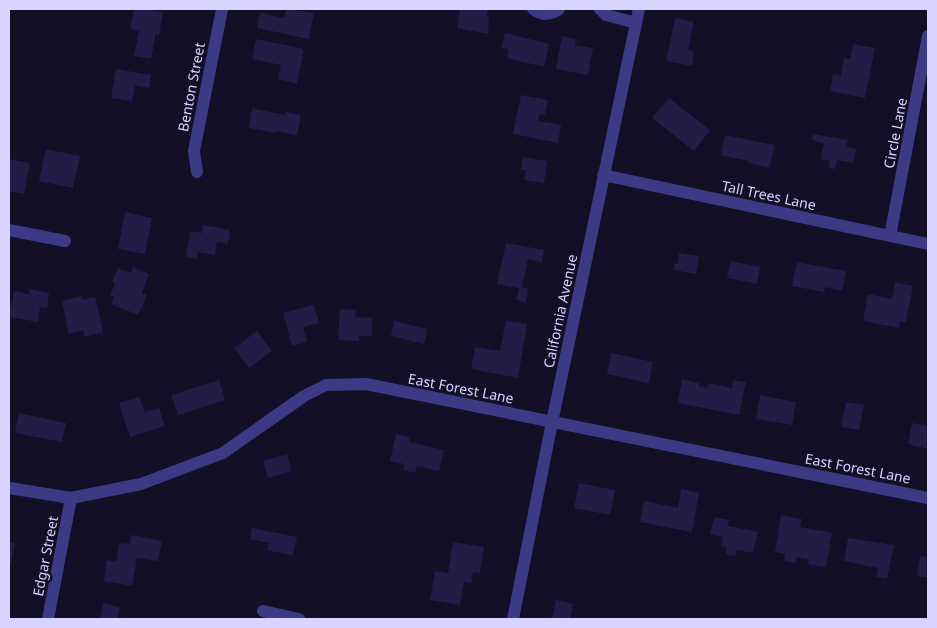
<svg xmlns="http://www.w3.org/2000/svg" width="937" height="628" font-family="'Noto Sans',sans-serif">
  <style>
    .building { fill: #241b47 }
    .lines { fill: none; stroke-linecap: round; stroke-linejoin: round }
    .minor { stroke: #3d3a85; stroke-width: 12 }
    .labels { text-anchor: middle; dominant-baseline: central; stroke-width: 5; stroke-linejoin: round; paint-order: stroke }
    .street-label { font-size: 14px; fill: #d9d4ff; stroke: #130f26 }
  </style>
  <rect width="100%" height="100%" fill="#130f26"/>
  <path class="building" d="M 134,9 L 145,9 L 163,12 L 159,35 L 156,34 L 151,59 L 134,56 L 139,31 L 130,29 Z
    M 286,9 L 314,13 L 309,39 L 257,28 L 260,13 L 284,18 Z
    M 460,9 L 488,9 L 487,16 L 489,16 L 488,34 L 457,28 Z
    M 675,18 L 694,22 L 688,50 L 694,52 L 692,66 L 666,61 Z
    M 505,33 L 549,44 L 544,67 L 507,58 L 509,49 L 501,48 Z
    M 562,36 L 576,39 L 575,45 L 593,48 L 588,75 L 556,69 Z
    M 256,39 L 304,49 L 297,84 L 278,79 L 281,65 L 252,59 Z
    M 853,44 L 875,48 L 865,98 L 830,91 L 833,74 L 841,76 L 844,58 L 850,59 Z
    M 116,69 L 151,75 L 149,88 L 135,85 L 132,101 L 111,98 Z
    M 521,95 L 548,100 L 545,115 L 539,114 L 538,121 L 561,125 L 558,143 L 513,134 Z
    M 669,98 L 710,130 L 694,151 L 652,118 Z
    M 252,108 L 285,115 L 286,112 L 301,115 L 297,135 L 276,131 L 275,133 L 249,128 Z
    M 813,134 L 848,140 L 846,147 L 856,149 L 854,163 L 837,160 L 835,169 L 828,168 L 830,161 L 821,159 L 824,143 L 812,140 Z
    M 725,135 L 774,145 L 770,168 L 748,163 L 749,161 L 721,155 Z
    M 46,149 L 80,156 L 73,188 L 39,181 Z
    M 523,157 L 547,161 L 544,183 L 524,180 L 526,170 L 521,170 Z
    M 9,159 L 30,163 L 24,194 L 9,191 Z
    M 125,212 L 152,218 L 145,254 L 118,249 Z
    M 203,225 L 230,230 L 228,244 L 217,242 L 215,255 L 198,252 L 197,259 L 186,257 L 190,231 L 202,233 Z
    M 506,243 L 544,250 L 542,262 L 528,259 L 522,287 L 528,289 L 526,302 L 516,300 L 519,288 L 497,284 Z
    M 679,253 L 699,256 L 696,274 L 674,270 L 675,263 L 678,264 Z
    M 730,261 L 760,267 L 757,284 L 727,278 Z
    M 797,262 L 846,271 L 842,291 L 825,287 L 824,292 L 792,286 Z
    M 133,267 L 149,274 L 142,293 L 147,295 L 138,315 L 111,304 L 114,297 L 110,295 L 115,284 L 112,282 L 118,268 L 131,273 Z
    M 895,282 L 913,286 L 906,322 L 900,321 L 899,328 L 863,321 L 868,294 L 892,299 Z
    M 29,289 L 49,293 L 47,308 L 40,307 L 38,322 L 9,317 L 14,291 L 29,294 Z
    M 81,296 L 82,300 L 95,297 L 103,332 L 85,337 L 83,330 L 69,334 L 62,301 Z
    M 314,305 L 319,323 L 303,327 L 307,342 L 292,346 L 283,313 Z
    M 340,309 L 356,310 L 355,317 L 372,318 L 372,336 L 359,336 L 359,341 L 338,340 Z
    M 394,321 L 428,329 L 424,344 L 391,336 Z
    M 506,321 L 527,324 L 518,378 L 471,369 L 475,347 L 500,351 Z
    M 257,331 L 272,351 L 249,368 L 234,348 Z
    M 611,353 L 653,362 L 649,383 L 607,374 Z
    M 682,379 L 699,383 L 698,386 L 707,388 L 708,383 L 732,388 L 733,380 L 746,382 L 739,415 L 678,403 Z
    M 219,380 L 225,400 L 178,415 L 171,395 Z
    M 760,395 L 796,402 L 792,425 L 756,419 Z
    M 139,397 L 145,412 L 159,408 L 165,426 L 130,437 L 119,403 Z
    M 846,402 L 864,405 L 859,430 L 841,427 Z
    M 19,413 L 66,423 L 62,442 L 15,433 Z
    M 912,423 L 928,426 L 928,449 L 908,444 Z
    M 396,434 L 410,437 L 409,442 L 444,450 L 439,471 L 417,466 L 415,473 L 403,470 L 404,464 L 390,461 Z
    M 287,454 L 292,471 L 268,478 L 263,461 Z
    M 579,483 L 615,490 L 610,515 L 574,508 Z
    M 681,489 L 699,493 L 692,532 L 640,522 L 644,501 L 678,508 Z
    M 781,515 L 802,519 L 800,527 L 832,533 L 826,567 L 808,564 L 809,559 L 796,557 L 795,563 L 784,561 L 785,554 L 775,552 Z
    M 714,517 L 729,520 L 728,526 L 758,532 L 753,553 L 737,550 L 735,556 L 726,554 L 727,548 L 721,546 L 723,537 L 710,534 Z
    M 252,528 L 297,537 L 293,556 L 267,550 L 269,543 L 250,539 Z
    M 132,535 L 162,541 L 158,561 L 137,558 L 132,586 L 104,581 L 107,560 L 116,562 L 119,543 L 130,544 Z
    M 848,538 L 894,545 L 887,579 L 876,577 L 878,568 L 844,561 Z
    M 9,542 L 15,543 L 11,563 L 9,562 Z
    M 453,542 L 484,547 L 480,573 L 473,572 L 471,583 L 464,581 L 460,605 L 430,600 L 435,571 L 448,573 Z
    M 920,556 L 928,557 L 928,578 L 917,576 Z
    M 556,600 L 573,604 L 570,619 L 552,619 Z
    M 103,603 L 120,607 L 118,619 L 100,619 Z"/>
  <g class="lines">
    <path class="minor" d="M 533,9 C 542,16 551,15 559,9
      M 600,9 L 606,15 L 636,23
      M 197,172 L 194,151 L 222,9
      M 603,175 L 928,244
      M 9,230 L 65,241
      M 890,236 L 928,36
      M 9,488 L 71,498 L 141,484 L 223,453 L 304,396 L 326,385 L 366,384 L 928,498
      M 263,611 L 299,619
      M 48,619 L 71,498
      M 513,619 L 552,422 L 639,9"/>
  </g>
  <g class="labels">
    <g class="street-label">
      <text transform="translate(191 87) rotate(-79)">Benton Street</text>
      <text transform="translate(895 133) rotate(-79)">Circle Lane</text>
      <text transform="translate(769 195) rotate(12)">Tall Trees Lane</text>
      <text transform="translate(560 311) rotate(-78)">California Avenue</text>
      <text transform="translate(461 388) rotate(11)">East Forest Lane</text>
      <text transform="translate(858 468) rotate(11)">East Forest Lane</text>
      <text transform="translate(45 556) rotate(-79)">Edgar Street</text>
    </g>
  </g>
  <rect width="937" height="628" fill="none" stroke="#d9d4ff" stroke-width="20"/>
</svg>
